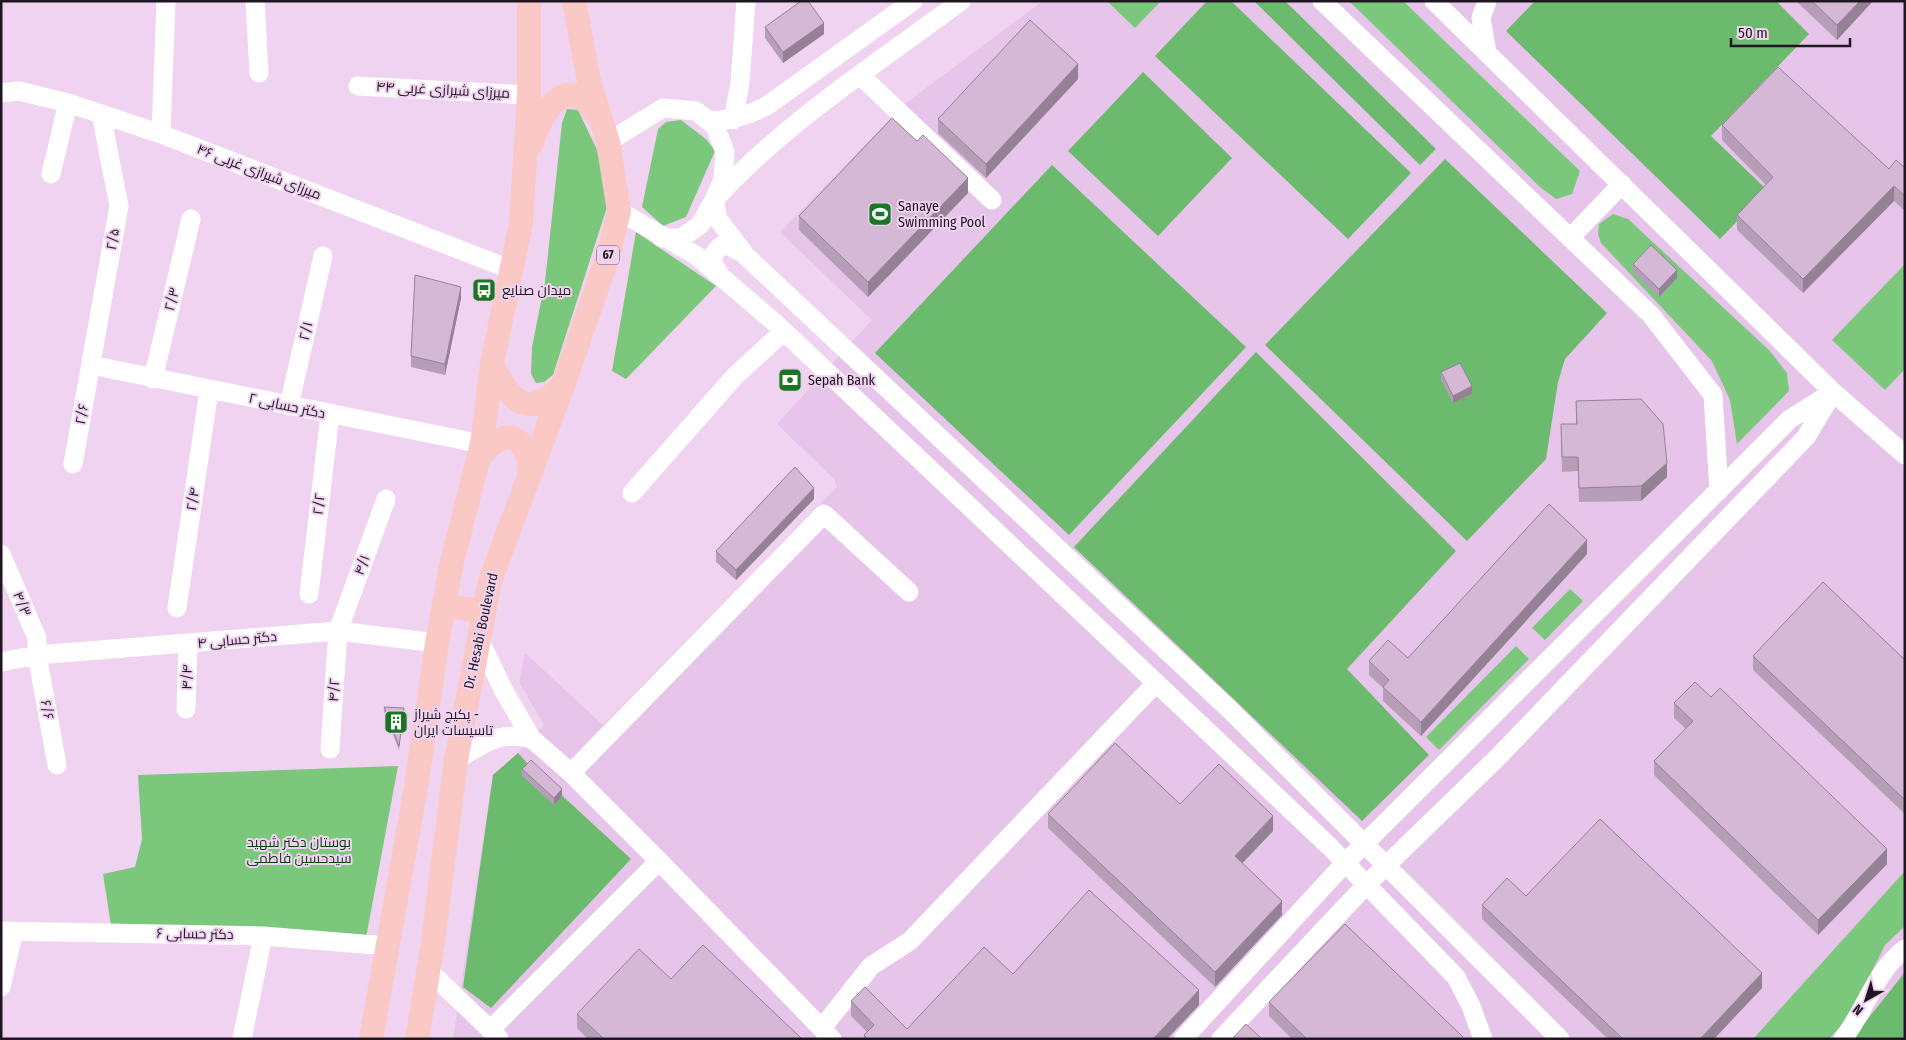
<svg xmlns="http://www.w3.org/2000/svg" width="1906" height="1040" font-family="'Fira Sans Condensed',Cairo,sans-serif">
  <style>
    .built { fill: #e7c4e9 }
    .green { fill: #7bc87c }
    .forest { fill: #6bba6d }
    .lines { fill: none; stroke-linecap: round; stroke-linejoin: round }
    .minor { stroke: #fff; stroke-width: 19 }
    .major { stroke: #fbc9c5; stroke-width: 24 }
    .wall { fill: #b79eb8 }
    .shaded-wall { fill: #958196 }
    .building { fill: #d5b8d6; stroke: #958196 }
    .labels { text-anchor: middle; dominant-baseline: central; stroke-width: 4; stroke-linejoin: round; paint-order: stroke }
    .shield { fill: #f0d2f1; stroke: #5e4e5f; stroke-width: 1 }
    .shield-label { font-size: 12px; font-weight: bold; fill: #201621 }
    .street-label { font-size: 14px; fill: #201621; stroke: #f0d2f1 }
    .poi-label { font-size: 14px; fill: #201621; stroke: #f0d2f1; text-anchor: start }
    .park-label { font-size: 14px; fill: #07420f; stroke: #f0d2f1 }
  </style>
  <rect width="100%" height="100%" fill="#f0d2f1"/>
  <path class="built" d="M 1043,1 L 1905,1 L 1905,1039 L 453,1039 L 493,775 L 524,747 L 544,725 L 519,682 L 525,653 L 603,725 L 837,487 L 834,479 L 777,424 L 872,320 L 780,232 L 906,103 Z"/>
  <path class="green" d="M 1107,1 L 1161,1 L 1135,28 Z
    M 1349,1 L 1403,1 L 1580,171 L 1572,194 L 1556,199 L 1541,188 Z
    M 567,109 L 578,110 L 599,154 L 608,204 L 553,375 L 544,382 L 536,383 L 531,374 L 532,347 L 545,282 L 562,123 Z
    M 681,120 L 706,139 L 715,151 L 686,217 L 663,226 L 642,207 L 658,129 L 666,122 Z
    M 1613,214 L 1628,219 L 1770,351 L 1787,373 L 1789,391 L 1737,444 L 1730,400 L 1712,361 L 1601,243 L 1598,234 L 1599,224 Z
    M 636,232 L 716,286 L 626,379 L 612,371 Z
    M 1905,264 L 1905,369 L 1885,390 L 1832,340 Z
    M 1570,589 L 1583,601 L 1545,640 L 1532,628 Z
    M 1516,646 L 1529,659 L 1439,750 L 1426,737 Z
    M 398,766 L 366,938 L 111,926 L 103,874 L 135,867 L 142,839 L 138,775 Z
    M 1905,871 L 1905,926 L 1885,945 L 1849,1017 L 1829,1039 L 1753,1039 Z"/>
  <path class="forest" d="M 1207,1 L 1231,1 L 1411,173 L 1348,239 L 1155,56 Z
    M 1254,1 L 1285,1 L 1436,149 L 1420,165 Z
    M 1535,1 L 1776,1 L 1809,34 L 1711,136 L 1767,190 L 1720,239 L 1506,31 Z
    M 1143,72 L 1232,158 L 1158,236 L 1068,151 Z
    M 1445,159 L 1607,313 L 1565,359 L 1558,382 L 1546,459 L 1467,541 L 1265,345 Z
    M 1052,165 L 1246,347 L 1069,535 L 875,353 Z
    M 1256,352 L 1456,551 L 1347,669 L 1429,755 L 1362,821 L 1074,547 Z
    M 518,753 L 531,767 L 631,859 L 491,1008 L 463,987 L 493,775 Z
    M 1905,972 L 1905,1039 L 1852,1039 Z"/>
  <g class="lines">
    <path class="minor" d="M 255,1 L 259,73
      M 1322,1 L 1651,315 L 1713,395 L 1719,491
      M 1434,1 L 1833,392 L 1905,455
      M 1487,53 L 1481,18 L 1487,1
      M 861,76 L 992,200
      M 358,86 L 529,95
      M 1,93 L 19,91 L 68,103 L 161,134 L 512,270
      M 733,120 L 740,83 L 746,1
      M 709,121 C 732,120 748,116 768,105 L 913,1
      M 161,134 L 166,1
      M 608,142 L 663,108 L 696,111 L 715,126 L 725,152 L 723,179 L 714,200 L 700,225 L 681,238 L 662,238
      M 51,174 L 68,103
      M 714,200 L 718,219 L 746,256 L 1229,709 L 1560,1039
      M 714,200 C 785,122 877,64 961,1
      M 619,211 L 697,256 L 774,322 L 1329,846 L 1456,977 L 1471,1006 L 1483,1039
      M 1571,237 L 1622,184
      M 720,275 C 712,263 709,256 721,246 L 729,246 L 743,253
      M 91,365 L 482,444
      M 153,379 L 191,219
      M 289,406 L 323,256
      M 73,464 L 119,206 L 101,114
      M 632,493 L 735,376 L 783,332
      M 1,554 L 37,638 L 37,655 L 57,765
      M 309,594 L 330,415
      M 177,608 L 209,390
      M 478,637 L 505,693 L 532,739 L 571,773 L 659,861 L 832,1039
      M 1,662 L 37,655 L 338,631 L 437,643
      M 186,709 L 188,645
      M 330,749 L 338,631 L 386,499
      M 456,760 C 484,744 499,730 532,739
      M 571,773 L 824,514 L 909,592
      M 1,931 L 263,936 L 388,946
      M 428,970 L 499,1038
      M 1,987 L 12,939
      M 822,1028 L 871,966 L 910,941 L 1155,684
      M 490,1030 L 659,861
      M 242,1039 L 263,936
      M 1183,1039 L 1345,863 L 1790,419 L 1833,392 L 1806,437 L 1496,759 L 1366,885 L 1221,1039
      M 1843,1039 C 1865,1011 1876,970 1905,949"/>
    <path class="major" d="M 532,143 C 537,126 553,88 577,96 C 587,99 593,110 599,118
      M 492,364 C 510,401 529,422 563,384
      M 479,457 C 485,450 492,442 501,439 C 524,431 531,461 529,477
      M 444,605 L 483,612
      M 371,1039 L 416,787 L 437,643 L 451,566 L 482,444 L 492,364 L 521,223 L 529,95 L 529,1
      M 417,1039 L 433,942 L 456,760 L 490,581 L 564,383 L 608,256 L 619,211 L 608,142 L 589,81 L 574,1"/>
  </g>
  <path class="wall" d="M 1796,1 L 1873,1 L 1837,40 Z
    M 765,27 L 824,34 L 783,63 L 765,38 Z
    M 1078,79 L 986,178 L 938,133 L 938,119 Z
    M 1722,125 L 1889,169 L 1905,168 L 1905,211 L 1894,201 L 1803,293 L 1737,230 L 1737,215 L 1766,185 L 1722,140 Z
    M 917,141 L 968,193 L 868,297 L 799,230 L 799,216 Z
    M 1633,264 L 1677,278 L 1659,297 L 1633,272 Z
    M 461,298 L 445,375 L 411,367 L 411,356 Z
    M 1441,372 L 1472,394 L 1453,403 L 1441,380 Z
    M 1576,401 L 1667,477 L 1641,501 L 1579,502 L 1578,471 L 1562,472 L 1561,439 L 1561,424 L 1576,424 Z
    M 814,499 L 736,580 L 716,562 L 716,551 Z
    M 1587,554 L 1421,736 L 1383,701 L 1383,688 L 1369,675 L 1369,661 L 1408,658 Z
    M 1753,656 L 1905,660 L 1905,814 L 1753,670 Z
    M 1711,697 L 1887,864 L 1818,935 L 1654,775 L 1654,761 L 1686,729 L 1674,718 L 1674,703 Z
    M 384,707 L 404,711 L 399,750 L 384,711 Z
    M 522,769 L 562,796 L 554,805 L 522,776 Z
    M 1180,804 L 1273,831 L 1242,863 L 1282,915 L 1215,987 L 1048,828 L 1048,814 Z
    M 1526,896 L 1762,988 L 1714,1039 L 1608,1039 L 1482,919 L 1482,905 Z
    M 1013,974 L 1199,1005 L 1167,1039 L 864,1039 L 864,1035 L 867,1032 L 851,1016 L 851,1001 L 907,1029 Z
    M 671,979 L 801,1039 L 588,1039 L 577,1028 L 577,1014 Z
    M 1269,1002 L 1463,1039 L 1292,1039 L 1269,1016 Z"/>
  <path class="shaded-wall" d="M 1860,1 L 1873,1 L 1837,40 L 1837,25 Z
    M 824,23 L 824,34 L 783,63 L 783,52 Z
    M 1078,64 L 1078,79 L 986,178 L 986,164 Z
    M 968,178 L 968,193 L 868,297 L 868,282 Z
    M 1894,186 L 1894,201 L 1803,293 L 1803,279 Z
    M 1677,270 L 1677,278 L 1659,297 L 1659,289 Z
    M 461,287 L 461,298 L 445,375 L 445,364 Z
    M 1472,386 L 1472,394 L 1453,403 L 1453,396 Z
    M 1667,463 L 1667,477 L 1641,501 L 1641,486 Z
    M 814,488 L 814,499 L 736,580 L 736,570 Z
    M 1587,540 L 1587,554 L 1421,736 L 1421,722 Z
    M 562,789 L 562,796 L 554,805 L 554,798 Z
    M 1273,816 L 1273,831 L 1235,871 L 1235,856 Z
    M 1887,849 L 1887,864 L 1818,935 L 1818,920 Z
    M 1282,901 L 1282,915 L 1215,987 L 1215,972 Z
    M 1762,973 L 1762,988 L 1714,1039 L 1700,1039 Z
    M 1199,990 L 1199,1005 L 1167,1039 L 1153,1039 Z"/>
  <path class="building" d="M 801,1 L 808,1 L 824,23 L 783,52 L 765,27 Z
    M 1812,1 L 1860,1 L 1837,25 Z
    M 1030,20 L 1078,64 L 986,164 L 938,119 Z
    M 1778,67 L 1889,169 L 1896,160 L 1905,168 L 1905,196 L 1894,186 L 1803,279 L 1737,215 L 1773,177 L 1722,125 Z
    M 892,118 L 917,141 L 923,135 L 968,178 L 868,282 L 799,216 Z
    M 1651,245 L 1677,270 L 1659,289 L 1633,264 Z
    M 415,275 L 461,287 L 445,364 L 411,356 Z
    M 1460,363 L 1472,386 L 1453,396 L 1441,372 Z
    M 1641,399 L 1663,424 L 1667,463 L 1641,486 L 1579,488 L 1578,457 L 1562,457 L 1561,424 L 1577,424 L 1576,401 Z
    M 795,467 L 814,488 L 736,570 L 716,551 Z
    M 1549,504 L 1587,540 L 1421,722 L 1383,687 L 1389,680 L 1369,661 L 1388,640 L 1408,658 Z
    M 1823,582 L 1905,660 L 1905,800 L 1753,656 Z
    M 1695,682 L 1711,697 L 1720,688 L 1887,849 L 1818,920 L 1654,761 L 1693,721 L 1674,703 Z
    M 384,707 L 404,708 L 399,746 Z
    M 1115,743 L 1180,804 L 1219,764 L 1273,816 L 1235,856 L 1282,901 L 1215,972 L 1048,814 Z
    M 531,760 L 562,789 L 554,798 L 522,769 Z
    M 1600,819 L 1762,973 L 1700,1039 L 1623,1039 L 1482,905 L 1507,878 L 1526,896 Z
    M 1089,890 L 1199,990 L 1153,1039 L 867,1039 L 864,1035 L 874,1025 L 851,1001 L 865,987 L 907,1029 L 984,947 L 1013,974 Z
    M 1345,924 L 1463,1037 L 1461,1039 L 1307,1039 L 1269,1002 Z
    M 703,945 L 801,1038 L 800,1039 L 604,1039 L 577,1014 L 639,949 L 671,979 Z
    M 1246,1024 L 1262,1039 L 1232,1039 Z"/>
  <defs>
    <g id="stadium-square" transform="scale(1.25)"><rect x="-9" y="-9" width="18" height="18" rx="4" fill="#1a7625" stroke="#f0d2f1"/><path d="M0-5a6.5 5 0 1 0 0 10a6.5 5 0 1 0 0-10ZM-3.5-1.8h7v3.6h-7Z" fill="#fff"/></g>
    <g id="bus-square" transform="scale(1.25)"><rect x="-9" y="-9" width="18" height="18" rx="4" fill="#1a7625" stroke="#f0d2f1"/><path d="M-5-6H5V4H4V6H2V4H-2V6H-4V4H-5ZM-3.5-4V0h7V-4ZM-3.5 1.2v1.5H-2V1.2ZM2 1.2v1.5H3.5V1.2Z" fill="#fff"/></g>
    <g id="bank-square" transform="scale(1.25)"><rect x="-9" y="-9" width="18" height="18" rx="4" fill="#1a7625" stroke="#f0d2f1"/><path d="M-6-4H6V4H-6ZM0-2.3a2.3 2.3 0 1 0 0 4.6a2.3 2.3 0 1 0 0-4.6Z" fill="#fff"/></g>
    <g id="building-square" transform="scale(1.25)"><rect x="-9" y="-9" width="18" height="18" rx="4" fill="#1a7625" stroke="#f0d2f1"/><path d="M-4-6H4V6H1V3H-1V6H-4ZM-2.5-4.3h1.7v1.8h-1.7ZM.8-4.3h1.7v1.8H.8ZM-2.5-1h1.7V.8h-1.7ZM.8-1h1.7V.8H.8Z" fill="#fff"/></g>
  </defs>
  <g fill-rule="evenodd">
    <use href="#stadium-square" x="880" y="214"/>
    <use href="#bus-square" x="484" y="290"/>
    <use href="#bank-square" x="790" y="380"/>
    <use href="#building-square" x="396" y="722"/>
  </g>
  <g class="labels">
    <rect class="shield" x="597" y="245.5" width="22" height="19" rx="4"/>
    <g class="shield-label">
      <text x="608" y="255">67</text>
    </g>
    <g class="street-label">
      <text transform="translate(443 90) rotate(3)">میرزای شیرازی غربی ۴۴</text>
      <text transform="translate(259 172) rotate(21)">میرزای شیرازی غربی ۴۶</text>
      <text transform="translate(113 239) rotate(-80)">۲/۵</text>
      <text transform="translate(172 299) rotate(-76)">۲/۳</text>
      <text transform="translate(306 331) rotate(-77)">۲/۱</text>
      <text transform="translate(287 406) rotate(12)">دکتر حسابی ۲</text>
      <text transform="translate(82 414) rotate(-79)">۲/۶</text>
      <text transform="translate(193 499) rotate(-81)">۲/۴</text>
      <text transform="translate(319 504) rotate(-83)">۲/۲</text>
      <text transform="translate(362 565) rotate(-70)">۴/۱</text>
      <text transform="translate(22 604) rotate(67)">۴/۳</text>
      <text transform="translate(481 631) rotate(-78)">Dr. Hesabi Boulevard</text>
      <text transform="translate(237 640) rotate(-5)">دکتر حسابی ۴</text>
      <text transform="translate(187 677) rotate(-89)">۴/۴</text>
      <text transform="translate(334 690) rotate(-86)">۴/۲</text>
      <text transform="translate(47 710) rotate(80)">۶/۶</text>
      <text transform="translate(195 934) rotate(1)">۶ دکتر حسابی</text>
    </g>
    <g class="poi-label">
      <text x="898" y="206">Sanaye<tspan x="898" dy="16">Swimming Pool</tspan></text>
      <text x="502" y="290">میدان صنایع</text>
      <text x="808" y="380">Sepah Bank</text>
      <text x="414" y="714">پکیج شیراز -<tspan x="414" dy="16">تاسیسات ایران</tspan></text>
    </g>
    <g class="park-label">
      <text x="299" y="842">بوستان دکتر شهید<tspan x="299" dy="16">سیدحسین فاطمی</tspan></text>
    </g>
  </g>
  <rect width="1906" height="1040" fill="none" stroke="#201621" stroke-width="5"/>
  <g transform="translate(1866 1000) rotate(219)" stroke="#f0d2f1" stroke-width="4" paint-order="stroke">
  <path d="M0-4L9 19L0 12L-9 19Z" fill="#201621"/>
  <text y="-8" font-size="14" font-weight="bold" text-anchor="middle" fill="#201621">N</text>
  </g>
  <path d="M1731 38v8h119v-8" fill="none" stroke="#201621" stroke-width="2.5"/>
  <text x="1738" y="38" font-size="15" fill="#201621" stroke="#f0d2f1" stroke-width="4" paint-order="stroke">50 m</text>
</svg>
